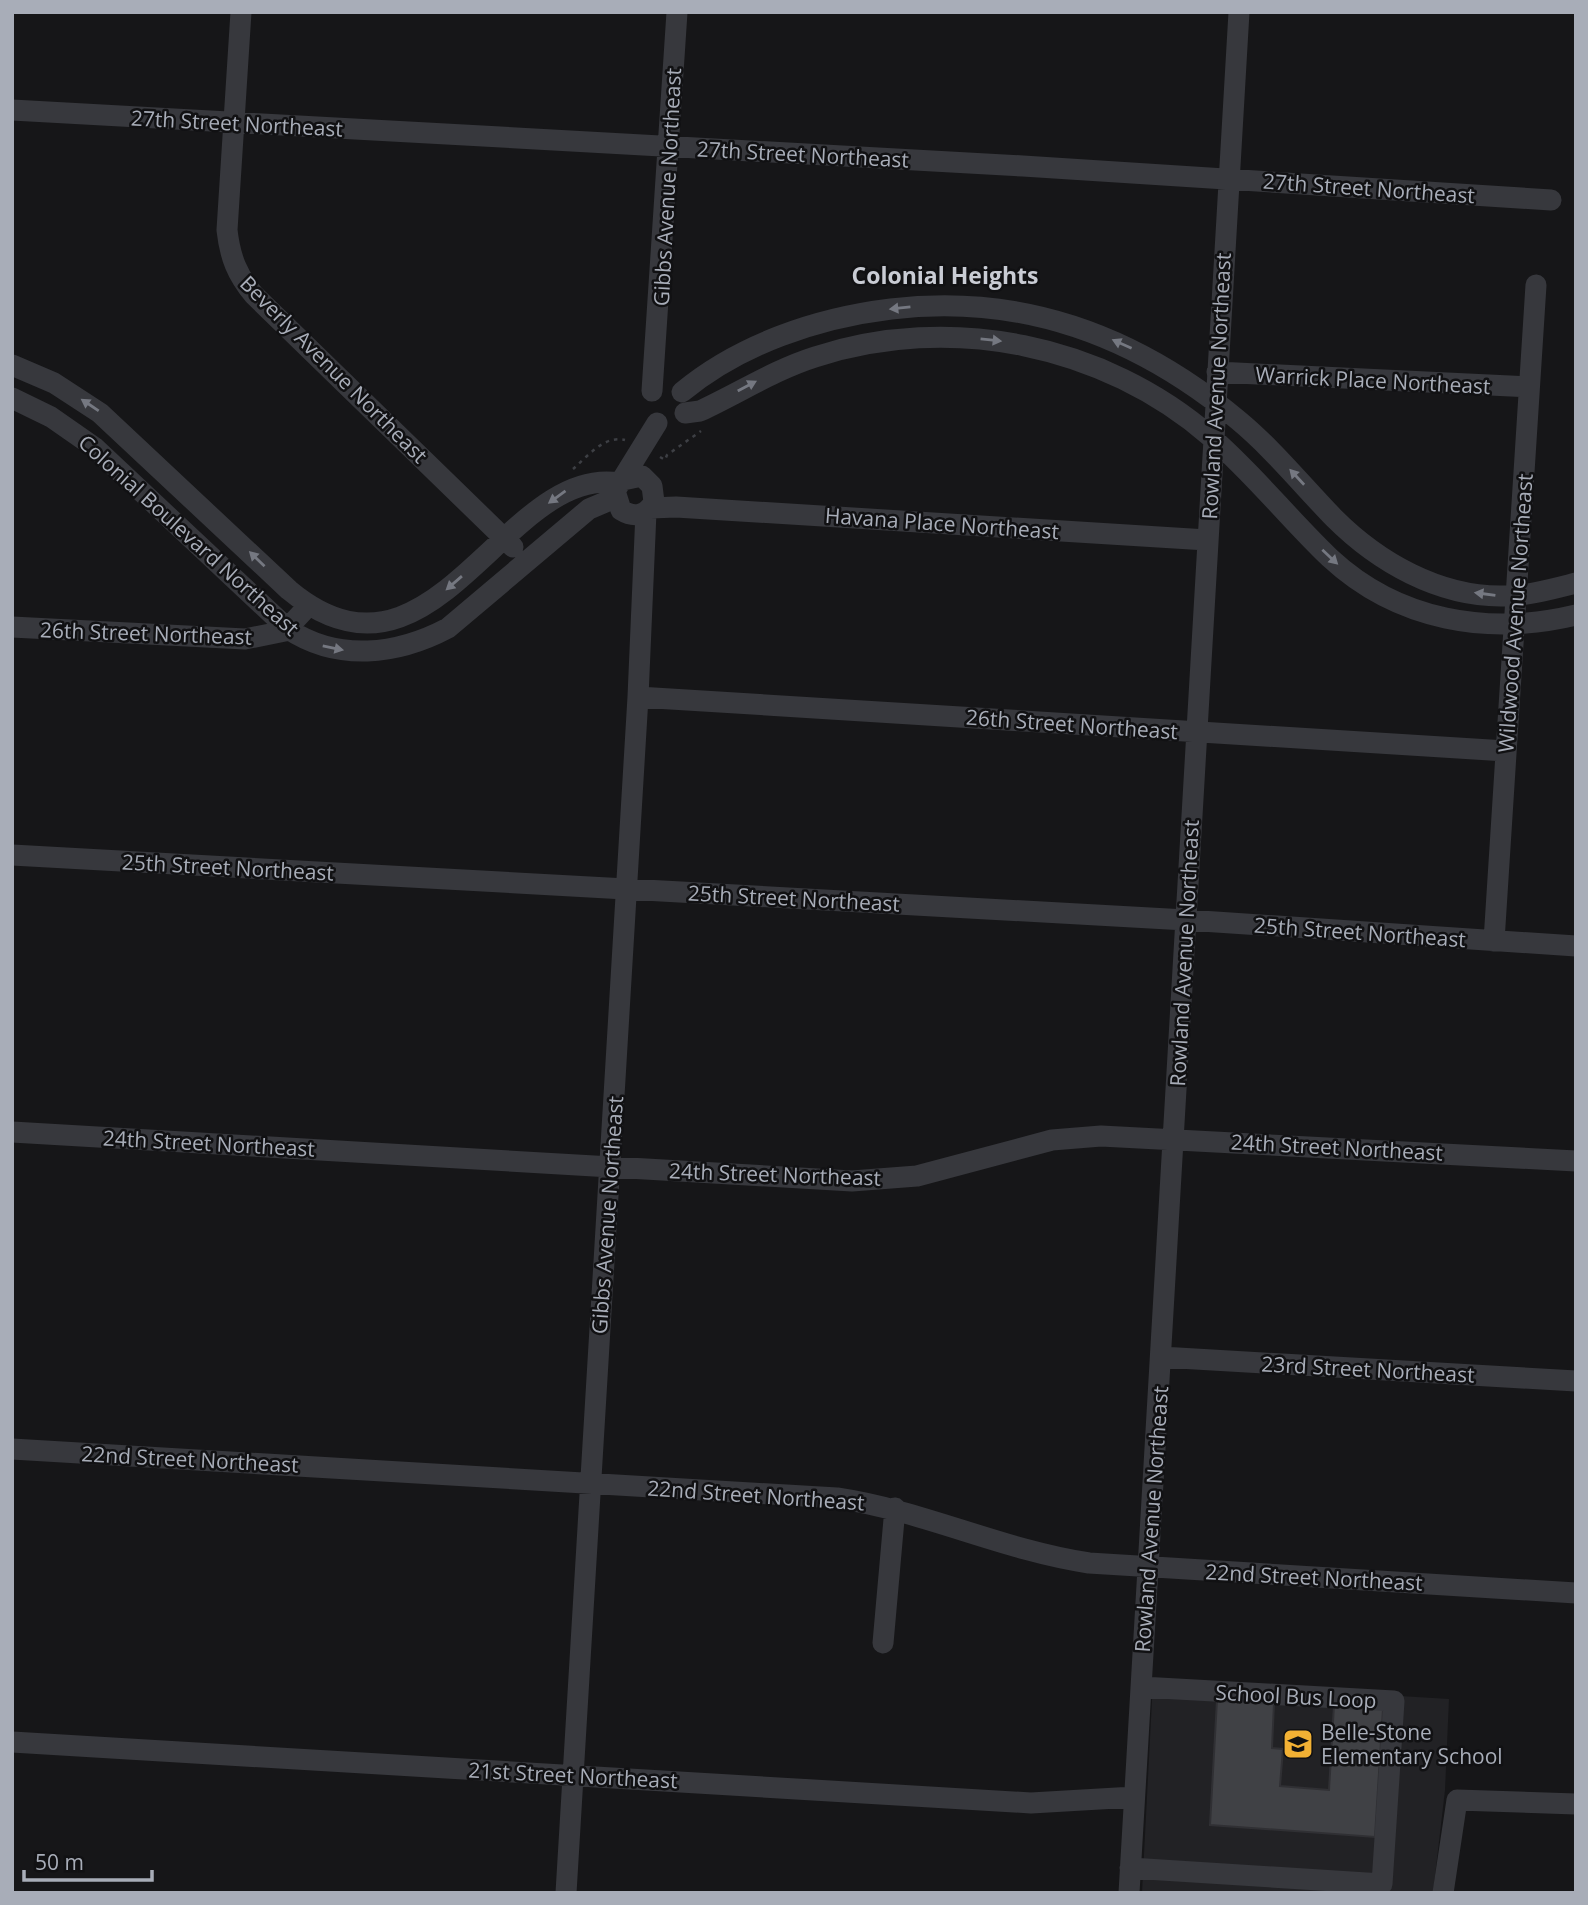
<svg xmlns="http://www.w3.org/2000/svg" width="1588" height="1905" font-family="'Open Sans',sans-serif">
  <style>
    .built { fill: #222225 }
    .building { fill: #404145; stroke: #303034; stroke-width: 2 }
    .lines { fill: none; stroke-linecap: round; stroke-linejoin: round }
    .path { stroke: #3d3f44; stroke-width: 2.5; stroke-dasharray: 3.5 5; stroke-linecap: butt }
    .minor { stroke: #37383d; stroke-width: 21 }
    .oneway { fill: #757881 }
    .labels { text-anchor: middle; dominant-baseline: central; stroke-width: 5; stroke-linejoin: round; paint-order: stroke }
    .street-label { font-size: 21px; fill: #a8adb8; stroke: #111113 }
    .poi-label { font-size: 21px; fill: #a8adb8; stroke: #111113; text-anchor: start }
    .neighbourhood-label { font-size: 23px; font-weight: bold; fill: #c9ccd4; stroke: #111113 }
  </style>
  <rect width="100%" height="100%" fill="#161618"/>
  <path class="built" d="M 1153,1681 L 1449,1699 L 1445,1790 L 1433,1893 L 1142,1893 Z"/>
  <path class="building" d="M 1217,1700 L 1274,1703 L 1272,1748 L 1283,1749 L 1280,1786 L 1329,1790 L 1334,1705 L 1383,1709 L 1375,1837 L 1210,1825 Z"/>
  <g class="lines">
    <path class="path" d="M 660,457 L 665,460 L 667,455 L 701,431
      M 573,469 C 588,456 604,435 625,440"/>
    <path class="minor" d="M 241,12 L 227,230 C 230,257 237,275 254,295 L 513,547
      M 12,110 L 1023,166 L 1551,200
      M 12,365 L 54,383 L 100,413 L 289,590 C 433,710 504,464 619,483
      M 1217,372 L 1529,387
      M 652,391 L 677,12
      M 682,392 C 740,344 817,318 891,309 C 1023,293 1137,336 1238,420 C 1273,449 1302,485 1334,518 C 1378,562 1439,597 1503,596 C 1527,596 1552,589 1576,583
      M 12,398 L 51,417 L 94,447 L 288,629 C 338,662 397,655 448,628 L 589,509 L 615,498
      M 685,413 L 700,411 C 739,393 774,370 815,357 C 950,313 1104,344 1211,437 C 1254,474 1289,519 1330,558 C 1398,621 1488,636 1576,615
      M 623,480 L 642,476 L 652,486 L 654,502 C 646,516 634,518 621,510 L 615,491 L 657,423
      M 651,508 L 676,507 L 1207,540
      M 12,627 L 245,639 L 285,631 L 309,605
      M 638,697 L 1506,751
      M 12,855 L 1186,920 L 1576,946
      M 1494,941 L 1536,285
      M 12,1132 L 852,1181 L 917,1176 L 1052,1140 L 1101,1136 L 1576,1161
      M 1161,1357 L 1576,1381
      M 12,1449 L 837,1498 C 924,1511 1002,1550 1089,1563 L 1576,1593
      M 883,1643 L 895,1508
      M 12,1742 L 1031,1803 L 1134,1797
      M 1130,1868 L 1382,1884 L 1394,1701 L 1141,1687
      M 566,1893 L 638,697 L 646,512
      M 1129,1893 L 1239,12
      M 1443,1893 L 1457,1800 L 1576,1804"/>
  </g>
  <defs><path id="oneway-solid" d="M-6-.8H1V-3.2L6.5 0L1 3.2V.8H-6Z" transform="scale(1.75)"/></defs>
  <g class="oneway">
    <use href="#oneway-solid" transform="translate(900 308) rotate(174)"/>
    <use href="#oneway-solid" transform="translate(991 340) rotate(6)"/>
    <use href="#oneway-solid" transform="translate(1122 344) rotate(-156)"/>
    <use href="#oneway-solid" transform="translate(747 386) rotate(-28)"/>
    <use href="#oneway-solid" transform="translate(90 405) rotate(-146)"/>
    <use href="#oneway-solid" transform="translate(1297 477) rotate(-133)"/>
    <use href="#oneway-solid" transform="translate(557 497) rotate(144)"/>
    <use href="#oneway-solid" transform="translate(1330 557) rotate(43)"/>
    <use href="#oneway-solid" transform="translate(257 559) rotate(-136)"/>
    <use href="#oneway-solid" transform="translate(454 583) rotate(139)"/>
    <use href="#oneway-solid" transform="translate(1485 594) rotate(-172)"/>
    <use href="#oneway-solid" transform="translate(333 648) rotate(12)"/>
  </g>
  <defs>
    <g id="school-square" transform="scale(1.575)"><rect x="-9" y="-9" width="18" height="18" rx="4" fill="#f2b134" stroke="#111113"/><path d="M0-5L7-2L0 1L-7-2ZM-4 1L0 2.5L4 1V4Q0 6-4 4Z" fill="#111"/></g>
  </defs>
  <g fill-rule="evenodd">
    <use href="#school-square" x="1298" y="1744"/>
  </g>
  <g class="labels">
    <g class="street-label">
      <text transform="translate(237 123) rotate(3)">27th Street Northeast</text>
      <text transform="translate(803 154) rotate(3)">27th Street Northeast</text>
      <text transform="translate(667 187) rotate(-87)">Gibbs Avenue Northeast</text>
      <text transform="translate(1369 188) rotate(4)">27th Street Northeast</text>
      <text transform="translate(334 369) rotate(45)">Beverly Avenue Northeast</text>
      <text transform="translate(1373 380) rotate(3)">Warrick Place Northeast</text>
      <text transform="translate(1216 386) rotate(-87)">Rowland Avenue Northeast</text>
      <text transform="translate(942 523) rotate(4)">Havana Place Northeast</text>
      <text transform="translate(189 535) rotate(42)">Colonial Boulevard Northeast</text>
      <text transform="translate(1515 613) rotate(-86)">Wildwood Avenue Northeast</text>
      <text transform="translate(146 633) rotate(2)">26th Street Northeast</text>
      <text transform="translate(1072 724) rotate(4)">26th Street Northeast</text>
      <text transform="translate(228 867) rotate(3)">25th Street Northeast</text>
      <text transform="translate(794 898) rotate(3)">25th Street Northeast</text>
      <text transform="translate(1360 932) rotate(4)">25th Street Northeast</text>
      <text transform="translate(1184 953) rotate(-87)">Rowland Avenue Northeast</text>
      <text transform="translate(209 1143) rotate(3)">24th Street Northeast</text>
      <text transform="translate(1337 1147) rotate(3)">24th Street Northeast</text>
      <text transform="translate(775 1174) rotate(2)">24th Street Northeast</text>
      <text transform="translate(607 1215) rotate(-86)">Gibbs Avenue Northeast</text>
      <text transform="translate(1368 1369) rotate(3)">23rd Street Northeast</text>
      <text transform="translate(190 1459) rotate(3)">22nd Street Northeast</text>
      <text transform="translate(756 1495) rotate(4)">22nd Street Northeast</text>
      <text transform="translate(1151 1519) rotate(-86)">Rowland Avenue Northeast</text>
      <text transform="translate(1314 1577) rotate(3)">22nd Street Northeast</text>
      <text transform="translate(1296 1696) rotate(3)">School Bus Loop</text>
      <text transform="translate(573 1775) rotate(3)">21st Street Northeast</text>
    </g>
    <g class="poi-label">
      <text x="1321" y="1732">Belle-Stone<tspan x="1321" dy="24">Elementary School</tspan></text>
    </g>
    <g class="neighbourhood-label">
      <text x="945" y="275">Colonial Heights</text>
    </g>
  </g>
  <rect width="1588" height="1905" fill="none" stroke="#a8adb8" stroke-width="28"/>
  <path d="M24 1870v10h128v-10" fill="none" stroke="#a8adb8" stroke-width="3.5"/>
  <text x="35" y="1870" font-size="21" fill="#a8adb8" stroke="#111113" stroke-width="5" paint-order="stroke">50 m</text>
</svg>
